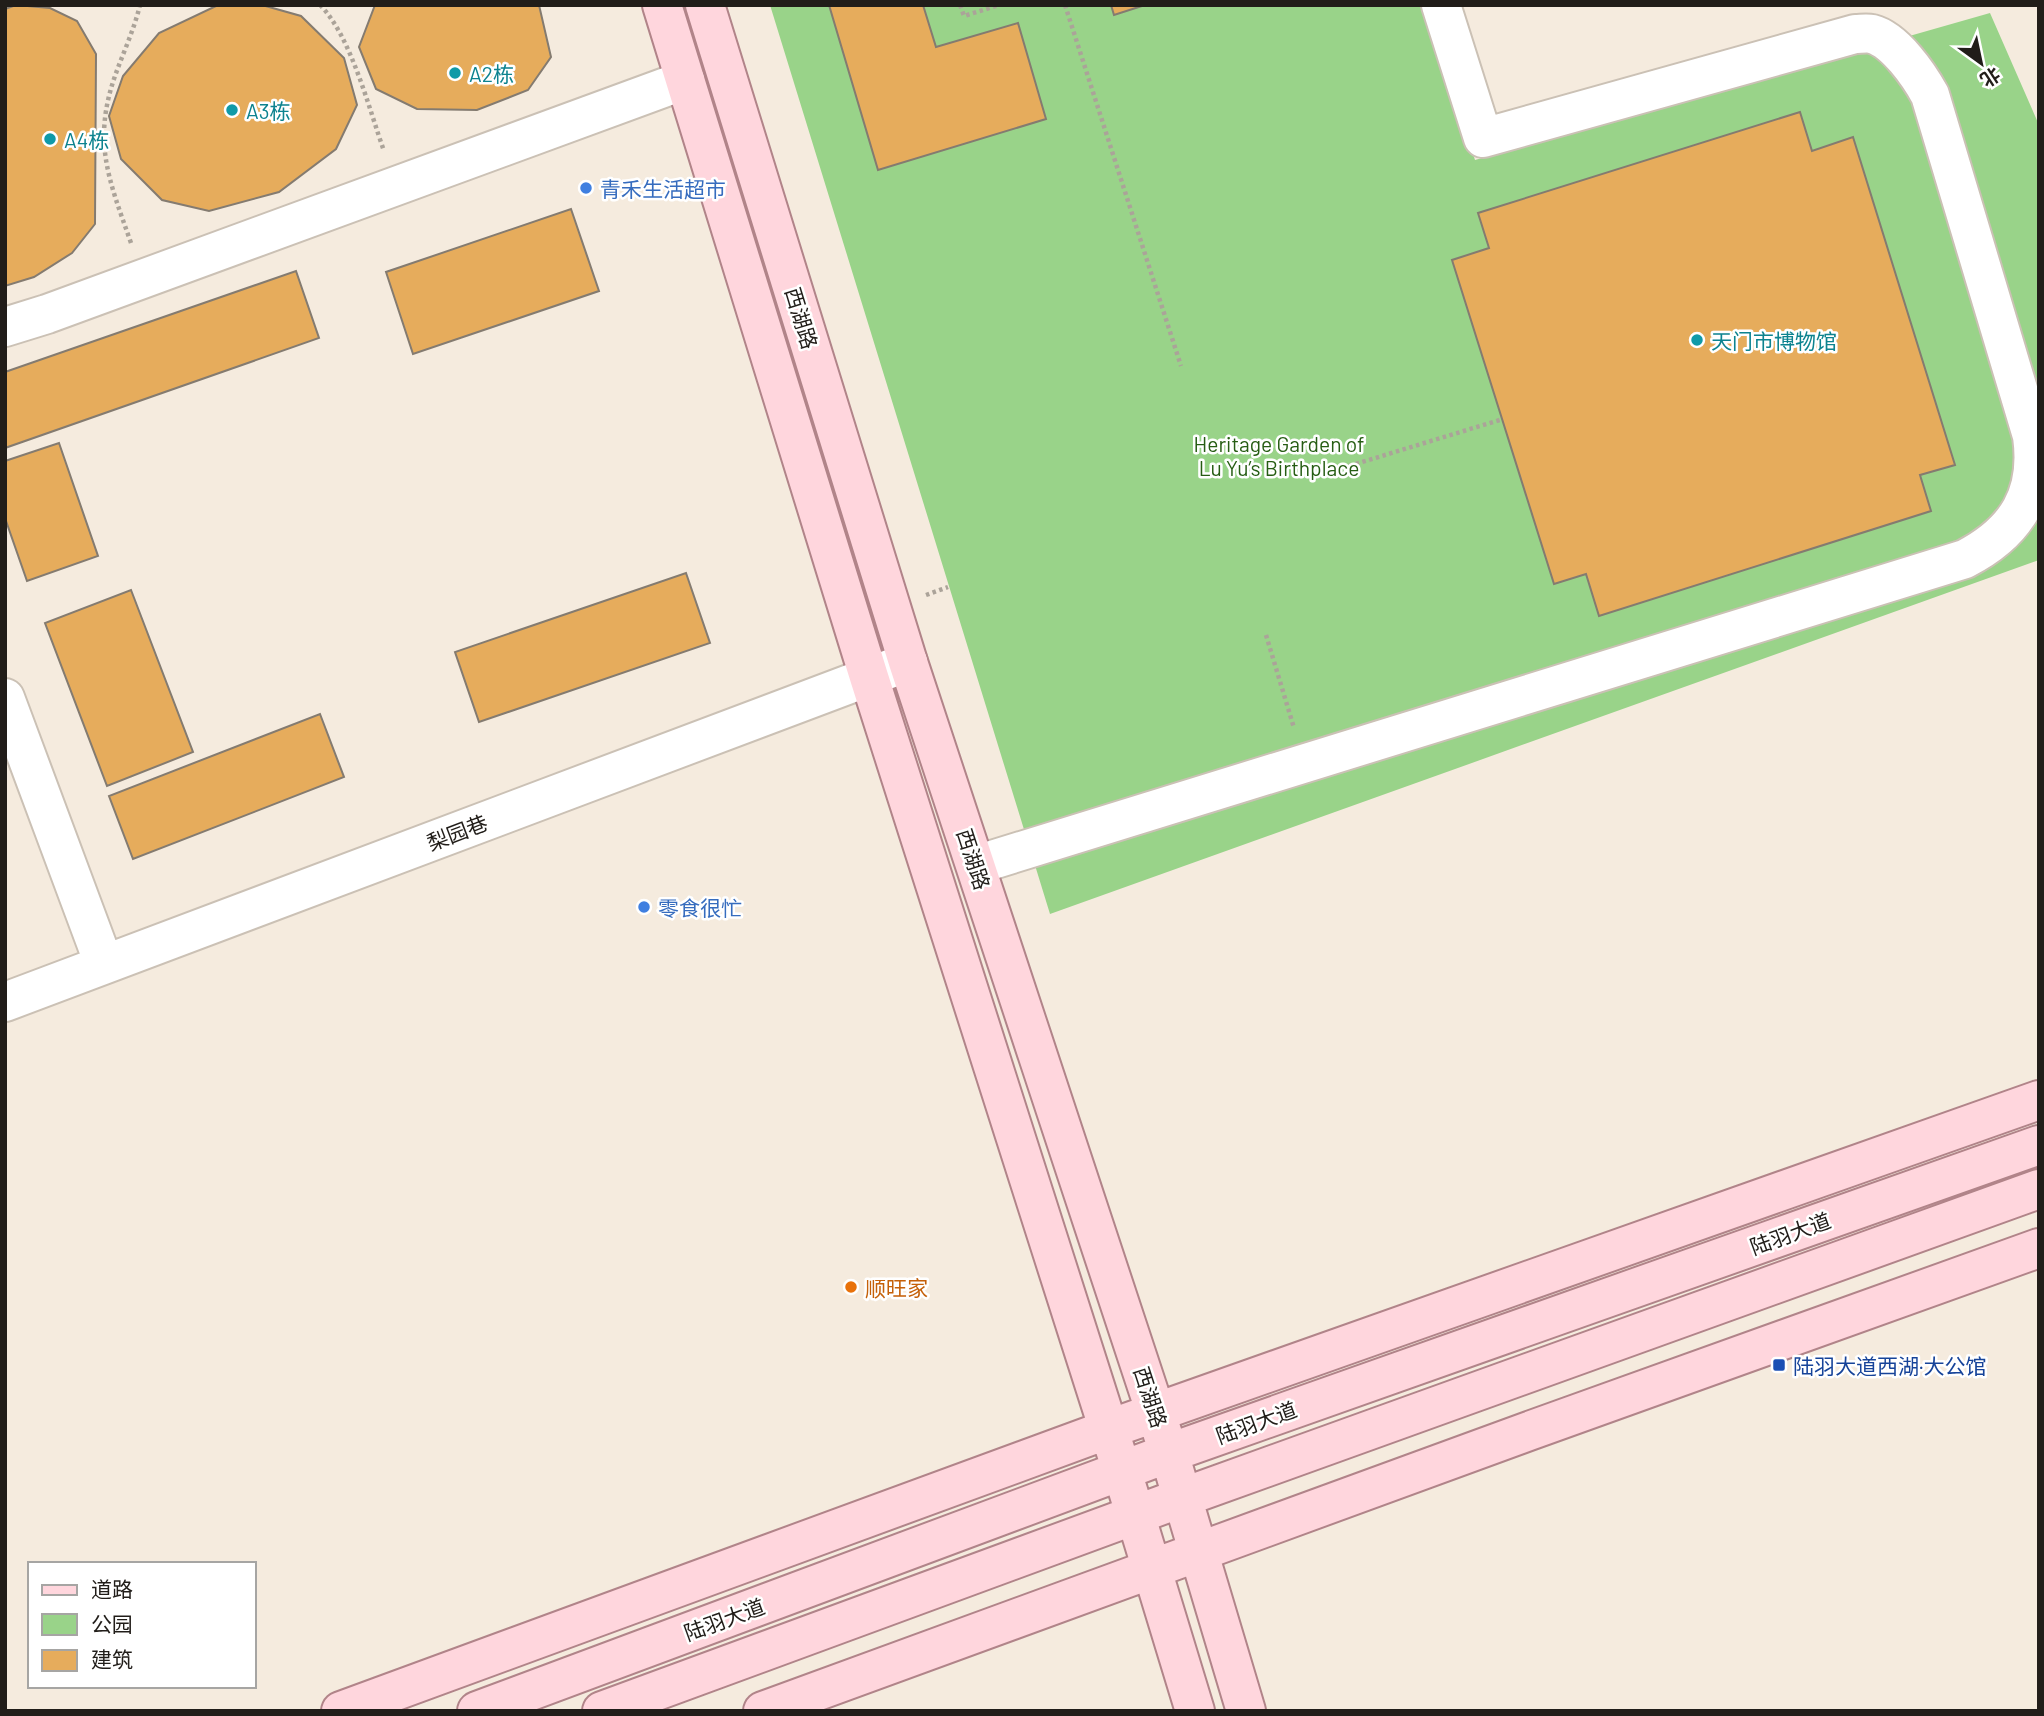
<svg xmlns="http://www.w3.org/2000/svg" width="2044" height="1716" font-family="Barlow,'Noto Sans SC',sans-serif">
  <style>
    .green { fill: #99d389 }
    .building { fill: #e6ac5c; stroke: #847b70; stroke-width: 2 }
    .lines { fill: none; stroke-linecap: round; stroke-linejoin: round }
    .minor-casing { stroke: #cbc1b5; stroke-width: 42 }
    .major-casing { stroke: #b18489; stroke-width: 42 }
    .path { stroke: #aba399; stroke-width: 4.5; stroke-dasharray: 3.5 3.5; stroke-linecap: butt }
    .minor { stroke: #fff; stroke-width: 38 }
    .major { stroke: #ffd6dd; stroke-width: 38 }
    .culture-dot { fill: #0f9aa8; stroke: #fff; stroke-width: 2.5 }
    .shop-dot { fill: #3f7fe0; stroke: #fff; stroke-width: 2.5 }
    .food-dot { fill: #e8710a; stroke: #fff; stroke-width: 2.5 }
    .transit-dot { fill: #1a4fb4; stroke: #fff; stroke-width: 2.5 }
    .labels { text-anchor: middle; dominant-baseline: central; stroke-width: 5; stroke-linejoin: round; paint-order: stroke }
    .culture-label { font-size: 21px; fill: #0d838f; stroke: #fff; text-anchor: start }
    .shop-label { font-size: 21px; fill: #366cbe; stroke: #fff; text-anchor: start }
    .street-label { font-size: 21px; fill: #211d19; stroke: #fff }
    .park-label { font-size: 21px; fill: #265d13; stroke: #fff }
    .food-label { font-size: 21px; fill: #c56008; stroke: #fff; text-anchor: start }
    .transit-label { font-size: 21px; fill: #164399; stroke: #fff; text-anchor: start }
  </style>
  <rect width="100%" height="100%" fill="#f5ebde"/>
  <path class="green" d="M 770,5 L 1425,5 L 1475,160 L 1990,13 L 2039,125 L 2039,560 L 1050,914 Z"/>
  <path class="building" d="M 16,5 L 50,8 L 77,21 L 96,54 L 95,224 L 72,253 L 34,277 L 5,286 L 5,9 Z
    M 262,5 L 301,16 L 344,58 L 357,105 L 336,149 L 279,192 L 209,211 L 162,200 L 121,159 L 109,116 L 123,76 L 159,33 L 216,6 Z
    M 375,5 L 539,5 L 551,57 L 528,90 L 477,110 L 417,109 L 376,89 L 359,47 Z
    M 829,5 L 923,5 L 936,47 L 1018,23 L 1046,119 L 878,170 Z
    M 1111,5 L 1145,5 L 1114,15 Z
    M 1800,112 L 1812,151 L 1853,137 L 1955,465 L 1920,475 L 1931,511 L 1599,616 L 1586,574 L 1554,584 L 1452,260 L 1489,248 L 1478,213 Z
    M 571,209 L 599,291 L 413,354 L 386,272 Z
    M 296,271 L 319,338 L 5,448 L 5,372 Z
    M 59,443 L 98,556 L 27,581 L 5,518 L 5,461 Z
    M 686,573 L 710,643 L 479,722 L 455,652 Z
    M 131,590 L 193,752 L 107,786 L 45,623 Z
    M 320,714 L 344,777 L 133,859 L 109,796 Z"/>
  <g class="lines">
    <g class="minor-casing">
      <path id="minor" d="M 5,327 L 47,314 L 685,80
        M 5,698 L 104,964
        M 976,865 L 1965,559 C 2017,532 2040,494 2032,436 L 1930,95 C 1919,75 1895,40 1872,34 C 1867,33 1860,34 1855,34 L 1483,138 L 1441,5
        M 5,1002 L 908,662"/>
    </g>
    <g class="major-casing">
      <path id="major" d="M 662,5 L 869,677 L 1122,1471 L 1195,1711
        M 705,5 L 908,662 L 1169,1453 L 1246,1711
        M 341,1711 L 1109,1429 L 2039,1100
        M 477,1711 L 1169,1453 L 2039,1145
        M 602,1711 L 1181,1498 L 2039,1189
        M 763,1711 L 1529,1431 L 2039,1248"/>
    </g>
    <path class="path" d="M 320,5 C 351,36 369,109 384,151
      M 960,5 L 964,16 L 999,5
      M 1065,5 L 1181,366
      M 131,243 C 109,180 92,142 115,76 C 123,53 134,30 140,5
      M 1349,466 L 1503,419
      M 926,595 L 948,587
      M 1266,635 L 1294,728"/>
    <use href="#minor" class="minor"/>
    <use href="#major" class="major"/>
  </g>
  <g class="culture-dot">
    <circle cx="455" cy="73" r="7"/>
    <circle cx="232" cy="110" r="7"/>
    <circle cx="50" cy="139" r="7"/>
    <circle cx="1697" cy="340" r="7"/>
  </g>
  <g class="shop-dot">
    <circle cx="586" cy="188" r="7"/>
    <circle cx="644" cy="907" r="7"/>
  </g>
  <circle class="food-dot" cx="851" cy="1287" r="7"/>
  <rect class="transit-dot" x="1772" y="1358" width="14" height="14" rx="3.5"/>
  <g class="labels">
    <g class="culture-label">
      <text x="469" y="73">A2栋</text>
      <text x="246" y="110">A3栋</text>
      <text x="64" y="139">A4栋</text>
      <text x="1711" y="340">天门市博物馆</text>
    </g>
    <g class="shop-label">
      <text x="600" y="188">青禾生活超市</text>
      <text x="658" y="907">零食很忙</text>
    </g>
    <g class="street-label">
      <text transform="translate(802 318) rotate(73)">西湖路</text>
      <text transform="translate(457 832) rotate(-21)">梨园巷</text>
      <text transform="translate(974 859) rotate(72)">西湖路</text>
      <text transform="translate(1790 1233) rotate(-20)">陆羽大道</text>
      <text transform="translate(1151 1397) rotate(72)">西湖路</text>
      <text transform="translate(1256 1422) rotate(-20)">陆羽大道</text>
      <text transform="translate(724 1619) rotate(-20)">陆羽大道</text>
    </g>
    <g class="park-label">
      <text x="1279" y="443">Heritage Garden of<tspan x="1279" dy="24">Lu Yu’s Birthplace</tspan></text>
    </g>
    <g class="food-label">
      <text x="865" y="1287">顺旺家</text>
    </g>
    <g class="transit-label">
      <text x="1793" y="1365">陆羽大道西湖·大公馆</text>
    </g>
  </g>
  <rect width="2044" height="1716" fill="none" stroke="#211d19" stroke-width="14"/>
  <rect x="28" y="1562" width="228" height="126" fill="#ffffff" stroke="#a6a5a3" stroke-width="2"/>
  <rect x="42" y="1585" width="35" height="10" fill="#ffd6dd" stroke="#a6a5a3" stroke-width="2"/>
  <text x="91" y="1597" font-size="21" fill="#211d19">道路</text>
  <rect x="42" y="1614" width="35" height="21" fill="#99d389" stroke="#a6a5a3" stroke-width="2"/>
  <text x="91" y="1632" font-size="21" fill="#211d19">公园</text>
  <rect x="42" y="1650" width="35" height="21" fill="#e6ac5c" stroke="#a6a5a3" stroke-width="2"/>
  <text x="91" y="1667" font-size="21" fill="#211d19">建筑</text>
  <g transform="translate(1981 63) rotate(147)" stroke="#ffffff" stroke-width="5" paint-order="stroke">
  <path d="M0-5L12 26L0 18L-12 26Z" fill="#211d19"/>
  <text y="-10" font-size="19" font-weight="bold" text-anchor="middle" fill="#211d19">北</text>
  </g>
</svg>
